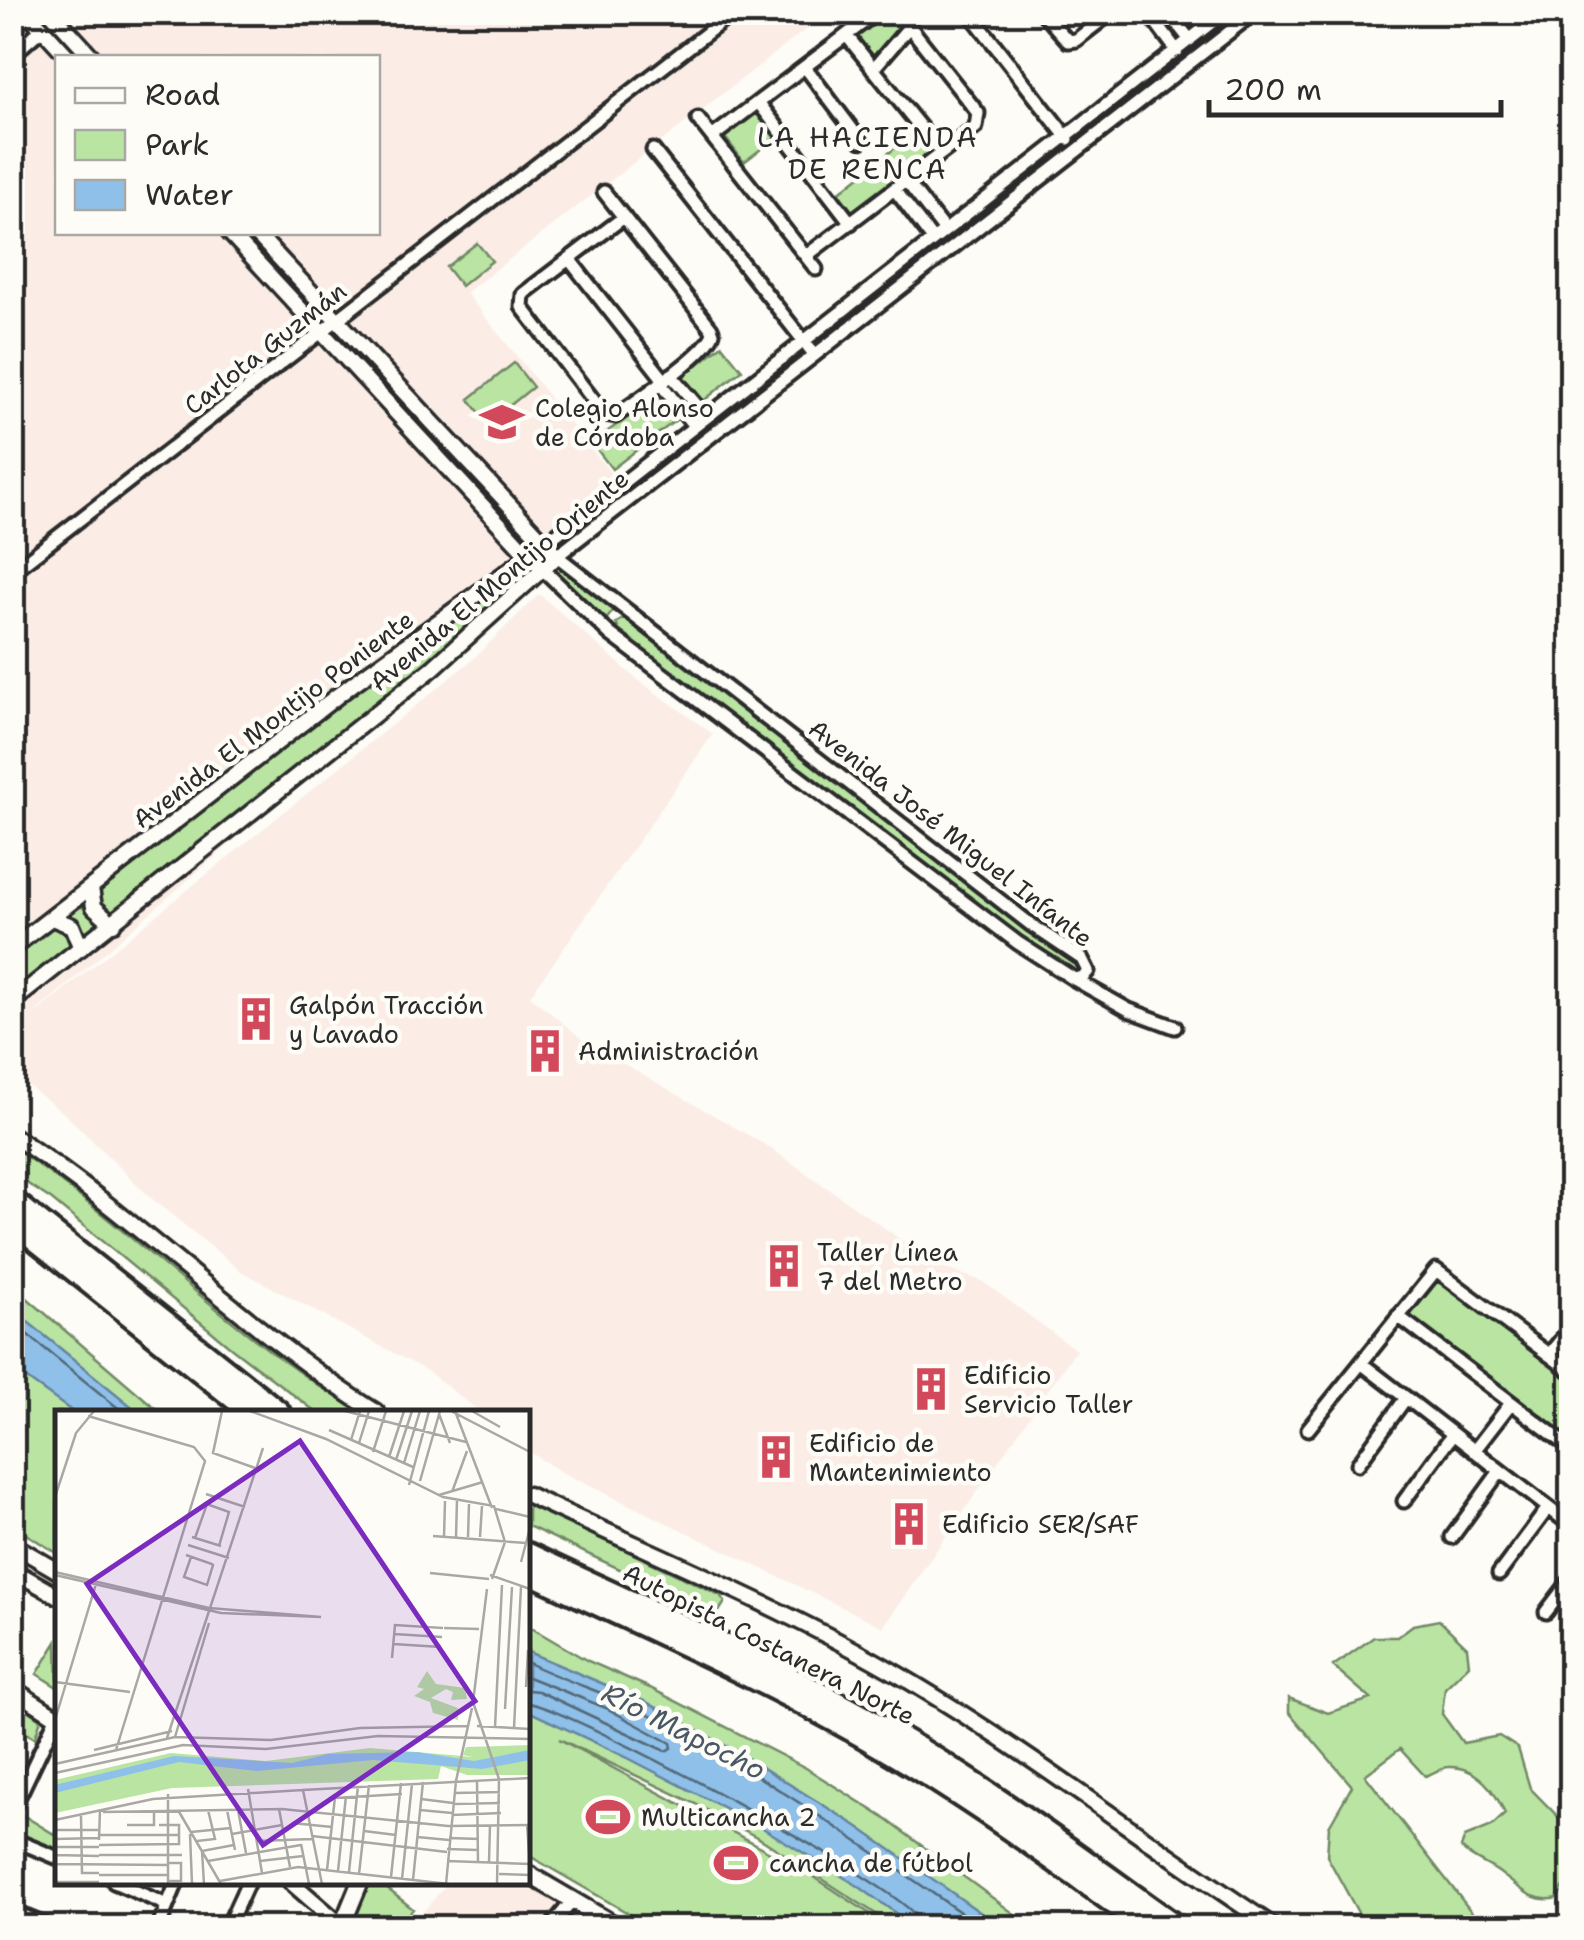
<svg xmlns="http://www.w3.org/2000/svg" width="1584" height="1940" font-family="'Shantell Sans',sans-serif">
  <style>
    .built { fill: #fbede5; fill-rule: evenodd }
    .green { fill: #b9e4a2; stroke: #728866; stroke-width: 2.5 }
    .water { fill: #8ec0ea; stroke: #66849e; stroke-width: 2.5 }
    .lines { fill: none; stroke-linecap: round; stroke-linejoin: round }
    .shore { stroke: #536777; stroke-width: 2.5 }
    .minor-casing { stroke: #2b2b2b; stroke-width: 19 }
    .tertiary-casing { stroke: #2b2b2b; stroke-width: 21 }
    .secondary-casing { stroke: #2b2b2b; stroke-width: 22 }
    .motorway-casing { stroke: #2b2b2b; stroke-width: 28 }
    .minor { stroke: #fdfcf7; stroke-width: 11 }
    .tertiary { stroke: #fdfcf7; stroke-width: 14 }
    .secondary { stroke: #fdfcf7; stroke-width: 15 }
    .motorway { stroke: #fdfcf7; stroke-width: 20 }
    .labels { text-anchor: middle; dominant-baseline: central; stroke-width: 9; stroke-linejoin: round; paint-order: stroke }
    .street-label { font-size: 25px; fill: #2b2b2b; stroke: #fdfcf7 }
    .poi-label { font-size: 25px; fill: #2b2b2b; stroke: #fdfcf7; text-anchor: start }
    .neighbourhood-label { font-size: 28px; letter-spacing: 2.5px; fill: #2b2b2b; stroke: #fdfcf7 }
    .water-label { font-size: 28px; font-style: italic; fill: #495864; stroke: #fdfcf7 }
    .inset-road { fill: none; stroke: #a9a8a5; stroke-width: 2.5 }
    .view { fill: #7b2cbf; fill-opacity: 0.15; stroke: #7b2cbf; stroke-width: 5 }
    .inset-edge { fill: none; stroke: #2b2b2b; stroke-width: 5 }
  </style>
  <rect width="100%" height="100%" fill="#fdfcf7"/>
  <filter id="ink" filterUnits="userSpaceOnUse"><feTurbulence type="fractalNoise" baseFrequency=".01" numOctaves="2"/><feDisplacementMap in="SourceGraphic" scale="20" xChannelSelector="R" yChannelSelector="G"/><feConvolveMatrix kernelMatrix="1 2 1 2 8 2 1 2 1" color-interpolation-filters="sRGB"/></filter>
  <g filter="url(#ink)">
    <path class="built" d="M 12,13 L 827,13 L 466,293 L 617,481 L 560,558 L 24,1022 L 471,661 L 539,594 L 637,679 L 713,734 L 530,996 L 586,1042 L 769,1147 L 940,1267 L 982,1281 L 1076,1350 L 883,1627 L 561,1472 L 528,1451 L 528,1412 L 480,1412 L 427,1371 L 241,1271 L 151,1198 L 65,1114 L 13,1074 ZM 58,58 L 378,58 L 378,232 L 58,232 Z
      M 447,1883 L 527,1883 L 562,1903 L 542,1927 L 410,1928 Z"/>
    <path class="green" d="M 884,13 L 893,13 L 904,27 L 874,63 L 853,37 Z
      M 757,111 L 777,137 L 744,162 L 724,136 Z
      M 914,133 L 932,154 L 855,216 L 837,194 Z
      M 1062,147 L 1068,153 L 822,344 L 815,343 L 815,339 Z
      M 237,233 L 250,233 L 319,307 L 320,312 L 312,314 Z
      M 477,243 L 492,261 L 461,286 L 446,267 Z
      M 347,340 L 532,538 L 529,546 L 342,347 Z
      M 722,345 L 742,370 L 702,402 L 682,377 Z
      M 801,349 L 807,353 L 805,357 L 560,548 L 553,543 Z
      M 514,363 L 533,387 L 488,423 L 469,399 Z
      M 657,395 L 676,420 L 612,469 L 592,443 Z
      M 526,563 L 532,567 L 532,571 L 442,653 L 115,915 L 96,902 L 95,896 L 102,887 Z
      M 561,566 L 614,610 L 604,622 L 551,572 L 553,567 Z
      M 627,617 L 1049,944 L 1080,964 L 1079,973 L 1026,943 L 620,633 L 616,623 Z
      M 79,904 L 99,922 L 86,933 L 66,913 Z
      M 56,923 L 71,936 L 72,945 L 13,995 L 13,953 Z
      M 12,1147 C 134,1229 234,1338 361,1412 L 316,1412 L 233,1349 L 52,1200 L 13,1174 Z
      M 1440,1281 L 1571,1382 L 1571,1439 L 1407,1314 L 1434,1283 Z
      M 12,1285 L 160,1412 L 58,1412 L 57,1553 L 13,1526 Z
      M 528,1504 L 720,1595 L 725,1602 L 718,1613 L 713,1613 L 528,1526 Z
      M 1439,1620 L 1467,1647 L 1469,1665 L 1445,1688 L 1442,1714 L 1463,1743 L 1499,1736 L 1518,1748 L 1530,1788 L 1571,1830 L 1571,1875 L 1557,1898 C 1533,1904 1519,1887 1501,1874 C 1488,1864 1473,1860 1461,1848 L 1465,1837 L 1492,1826 L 1505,1814 C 1496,1792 1477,1766 1449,1767 C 1442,1767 1432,1774 1425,1776 L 1400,1749 L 1365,1775 L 1473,1914 L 1476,1927 L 1366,1927 L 1327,1856 L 1329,1826 L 1352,1786 L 1289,1712 L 1289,1698 L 1328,1713 L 1371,1699 L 1333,1666 L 1374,1637 L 1397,1637 L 1413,1625 Z
      M 528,1626 L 588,1661 L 650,1688 L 806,1768 L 883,1817 L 1032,1927 L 896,1927 L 764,1841 L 690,1801 L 559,1739 L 805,1871 L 890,1927 L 652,1927 L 528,1855 Z
      M 57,1642 L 58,1685 L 57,1687 L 37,1674 Z
      M 13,1700 L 41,1719 L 35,1738 L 13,1725 Z
      M 21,1814 L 57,1836 L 57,1860 L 13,1834 Z
      M 369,1883 L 380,1883 L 413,1909 L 398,1927 L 355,1927 L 349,1923 Z"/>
    <path class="water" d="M 12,1309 L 131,1406 L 137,1412 L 73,1412 L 13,1369 Z
      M 528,1652 L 646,1702 L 739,1753 L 857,1826 L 1001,1927 L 915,1927 L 858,1886 L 761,1827 L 626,1757 L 528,1711 Z"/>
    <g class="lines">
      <path class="shore" d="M 12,1322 L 123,1412
        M 528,1663 C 564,1681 604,1692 641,1710 C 762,1772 871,1851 983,1928
        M 528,1677 L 606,1708 L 671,1743 L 672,1748 L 666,1751 L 538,1691 L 528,1690
        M 528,1703 C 570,1708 905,1888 919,1920 C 920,1922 919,1925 920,1928"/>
      <g class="minor-casing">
        <path id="minor" d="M 969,12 L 1068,139
          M 1042,12 L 1068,41 L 1076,40 L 1112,12
          M 1148,12 L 1177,51
          M 1168,12 L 1190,40
          M 1225,12 L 529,556 L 610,634 L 1018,943 L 1074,979 L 1083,977 L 1088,971 L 1082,959 L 1030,924 L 557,556 L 1255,12
          M 847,36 L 941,153
          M 12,55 L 42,29
          M 805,67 L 861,141
          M 873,69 L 909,27
          M 758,102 L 851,223
          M 698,119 L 816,269
          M 712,137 L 877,12
          M 653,150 L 814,354
          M 907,182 L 945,231
          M 895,190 L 933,240
          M 604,192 L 711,328 L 713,333 C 708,353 636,401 616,416 L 604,414 L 522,307 L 523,294 L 624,217
          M 806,256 L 976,127 L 978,113 L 898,12
          M 569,259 L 664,380
          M 671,375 L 706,416
          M 660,383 L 694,426
          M 12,572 L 734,12
          M 1074,979 L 1129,1010 L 1175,1027
          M 1398,1316 L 1572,1449
          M 1549,1355 L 1572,1326
          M 1361,1363 L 1572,1526
          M 1308,1429 L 1436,1270 L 1572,1372
          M 1474,1451 L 1511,1403
          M 1358,1464 L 1406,1398
          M 1404,1501 L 1453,1434
          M 1452,1537 L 1500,1471
          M 1499,1574 L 1548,1508
          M 1546,1612 L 1572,1578
          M 12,1811 L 58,1714
          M 12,1839 L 58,1858
          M 114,1882 L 167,1905
          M 12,1911 L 52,1928
          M 158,1928 L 177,1882
          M 227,1928 L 248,1882
          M 550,1928 L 573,1900"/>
      </g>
      <g class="tertiary-casing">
        <path id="tertiary" d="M 27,12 L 69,58
          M 51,12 L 93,58
          M 91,888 L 94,907 L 113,924
          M 52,918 L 72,926 L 81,948
          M 12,948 L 354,683 L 529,556 L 229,232
          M 12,1002 L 433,668 L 557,556 L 255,232
          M 12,1135 C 140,1219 247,1331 376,1412
          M 528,1495 C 652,1554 786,1608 904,1678 C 1033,1754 1150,1846 1276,1928
          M 12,1544 L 58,1571
          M 12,1570 L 58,1596
          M 12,1688 L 58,1718
          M 291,1882 L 344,1928"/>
      </g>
      <g class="secondary-casing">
        <path id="secondary" d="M 528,1874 L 620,1928
          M 341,1928 L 360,1882"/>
      </g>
      <g class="motorway-casing">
        <path id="motorway" d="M 12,1200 L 279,1412
          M 12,1221 L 251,1412
          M 528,1554 C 651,1612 778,1666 896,1735 C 995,1792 1086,1862 1179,1928
          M 528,1572 C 651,1630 778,1685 896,1756 C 983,1808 1065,1868 1148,1928"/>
      </g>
      <use href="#minor" class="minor"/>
      <use href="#tertiary" class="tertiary"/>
      <use href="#secondary" class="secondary"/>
      <use href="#motorway" class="motorway"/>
    </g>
  </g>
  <defs>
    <g id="school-bare" transform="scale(3.45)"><path d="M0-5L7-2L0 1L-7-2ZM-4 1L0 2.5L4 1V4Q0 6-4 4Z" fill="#d1495b" stroke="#fdfcf7" stroke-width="2.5" paint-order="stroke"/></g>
    <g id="building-bare" transform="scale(3.45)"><path d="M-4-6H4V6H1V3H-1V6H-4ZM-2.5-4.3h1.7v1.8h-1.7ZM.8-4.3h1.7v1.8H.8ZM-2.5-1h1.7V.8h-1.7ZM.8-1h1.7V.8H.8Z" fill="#d1495b" stroke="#fdfcf7" stroke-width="2.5" paint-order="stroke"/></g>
    <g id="stadium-bare" transform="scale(3.45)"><path d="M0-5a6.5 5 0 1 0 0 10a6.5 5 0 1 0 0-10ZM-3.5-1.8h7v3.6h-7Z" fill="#d1495b" stroke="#fdfcf7" stroke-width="2.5" paint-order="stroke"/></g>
  </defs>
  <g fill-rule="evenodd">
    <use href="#school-bare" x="502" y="422"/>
    <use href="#building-bare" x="256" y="1019"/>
    <use href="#building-bare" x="545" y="1051"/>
    <use href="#building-bare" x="784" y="1266"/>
    <use href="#building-bare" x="931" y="1389"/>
    <use href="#building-bare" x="776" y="1457"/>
    <use href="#building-bare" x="909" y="1524"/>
    <use href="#stadium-bare" x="608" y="1817"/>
    <use href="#stadium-bare" x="736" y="1863"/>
  </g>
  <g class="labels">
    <g class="street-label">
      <text transform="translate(265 348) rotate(-38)">Carlota Guzmán</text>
      <text transform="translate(499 580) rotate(-40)">Avenida El Montijo Oriente</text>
      <text transform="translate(273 719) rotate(-37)">Avenida El Montijo Poniente</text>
      <text transform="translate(951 833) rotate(38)">Avenida José Miguel Infante</text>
      <text transform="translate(769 1644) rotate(27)">Autopista Costanera Norte</text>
    </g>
    <g class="poi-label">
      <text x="535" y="408">Colegio Alonso<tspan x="535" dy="29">de Córdoba</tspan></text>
      <text x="289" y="1005">Galpón Tracción<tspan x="289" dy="29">y Lavado</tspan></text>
      <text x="578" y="1051">Administración</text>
      <text x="817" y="1252">Taller Línea<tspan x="817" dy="29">7 del Metro</tspan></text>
      <text x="964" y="1375">Edificio<tspan x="964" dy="29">Servicio Taller</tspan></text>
      <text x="809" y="1443">Edificio de<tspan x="809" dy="29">Mantenimiento</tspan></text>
      <text x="942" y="1524">Edificio SER/SAF</text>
      <text x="641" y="1817">Multicancha 2</text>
      <text x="769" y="1863">cancha de fútbol</text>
    </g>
    <g class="neighbourhood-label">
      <text x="868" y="137">LA HACIENDA<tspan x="868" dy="32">DE RENCA</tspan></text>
    </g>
    <g class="water-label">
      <text transform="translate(684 1731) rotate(27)">Río Mapocho</text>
    </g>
  </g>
  <g transform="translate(55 1410)">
    <rect width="475" height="475" fill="#fdfcf7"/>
    <path d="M 372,261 L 381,274 L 410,278 L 412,289 L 396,290 L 398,282 L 391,279 L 376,288 L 403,298 L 403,310 L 378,303 L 375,292 L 359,286 L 369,279 L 362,277 ZM 475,335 L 475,365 L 412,365 L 386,356 L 383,369 L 117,378 L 0,403 L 0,370 L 116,343 L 211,351 L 315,338 L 418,347 L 408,345 L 411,337 Z" fill="#b9e4a2"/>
    <path d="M 475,340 L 475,350 L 427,359 L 318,350 L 202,361 L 124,352 L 0,383 L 0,375 L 119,346 L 237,353 L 273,344 L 362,342 L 419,351 Z" fill="#8ec0ea"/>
    <path class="inset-road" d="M 167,1 L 158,43 L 200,58M 195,1 L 271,29 L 388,87 L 439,96 L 450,132 L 437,169M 290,1 L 411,32M 396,1 L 475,42M 400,1 L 437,98M 417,1 L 445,17M 384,4 L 395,33M 33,6 L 139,37 L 150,51 L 61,340M 274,20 L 358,57M 296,30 L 305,1M 304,33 L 314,1M 318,42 L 331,1M 334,47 L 349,1M 341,50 L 357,1M 349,53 L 365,1M 365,71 L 385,1M 354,75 L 374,1M 397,82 L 412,41M 151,84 L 190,97M 384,85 L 428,72M 0,87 L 21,23 L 39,1M 149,93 L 174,102 L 164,136M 441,99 L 475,107M 378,126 L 471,133M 137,127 L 166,136M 389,127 L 390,91M 401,127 L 402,90M 413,127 L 414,94M 425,127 L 427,96M 140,128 L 152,94M 133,135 L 174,148M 131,145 L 157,154 L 158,155 L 152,175 L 129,167 L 136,147M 466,152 L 475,118M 0,162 L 154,198 L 266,207 L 166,203 L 0,165M 375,163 L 434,169M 435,165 L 475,179M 432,179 L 418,292 L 444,369M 389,218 L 424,219M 339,224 L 387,227M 338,234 L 386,237M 337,248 L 340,215 L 388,218M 0,272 L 75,282M 471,277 L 473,240M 450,299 L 457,177M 0,310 L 41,174M 422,316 L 475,319M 440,317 L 447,175M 459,318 L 466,177M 120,327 L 154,213M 112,328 L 208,38M 39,340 L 117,321M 0,354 L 120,327 L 216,330 L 305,318 L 413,316M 0,363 L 128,335 L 211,339 L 323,326 L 475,329M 401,371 L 417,298M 422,371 L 423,452M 193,379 L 207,463M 400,383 L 445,382M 280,388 L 347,384M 366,389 L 398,393M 398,394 L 445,393M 224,399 L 235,457M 123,400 L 166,474M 172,400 L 180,440M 183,400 L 191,443M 365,400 L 397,403M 48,402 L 227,399 L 393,416 L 475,415M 397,405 L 446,403M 26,406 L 27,463 L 44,463M 0,410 L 98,389 L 248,380M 0,410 L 1,474M 237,413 L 277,417M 72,415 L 99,415 L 99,401M 472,415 L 475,455M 0,420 L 43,420M 309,421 L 341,425M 136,422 L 176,418M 135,424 L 137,474M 177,424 L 227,415M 43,425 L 125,425M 257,426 L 392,442M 362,427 L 394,430M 394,428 L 424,429M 0,429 L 44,428M 44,430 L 45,399M 142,431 L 160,429 L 153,400M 201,431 L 257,429M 246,434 L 254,474M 44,435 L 124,434 L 124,415 L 104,415M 0,437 L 44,437M 392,439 L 423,440M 0,445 L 44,446M 44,445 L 127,445M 153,451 L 246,435M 205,451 L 248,446M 392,451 L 475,454M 434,452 L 435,415M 113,453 L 126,453 L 126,471 L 113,471M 0,454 L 113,455M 272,460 L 280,387M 283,461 L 291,386M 294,462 L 303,376M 304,464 L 314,375M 444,464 L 475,465M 44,465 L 113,465M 336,467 L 346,373M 347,469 L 357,374M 358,470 L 368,372M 165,471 L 243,457 L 394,474M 1,472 L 44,472M 113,474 L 113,384M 149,474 L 147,441 L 179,435M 267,474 L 248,380 L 475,368M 391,474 L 401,371M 442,474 L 444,369"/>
    <path class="view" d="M 245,31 L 420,291 L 208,435 L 32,174 Z"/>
    <rect width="475" height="475" class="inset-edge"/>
  </g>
  <rect width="1584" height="1940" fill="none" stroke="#fdfcf7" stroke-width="50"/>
  <rect x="25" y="25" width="1534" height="1890" fill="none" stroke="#2b2b2b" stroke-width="4" filter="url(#ink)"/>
  <rect x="55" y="55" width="325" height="180" fill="#fdfcf7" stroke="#a9a8a5" stroke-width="2.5"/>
  <rect x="75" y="88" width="50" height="15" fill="#fdfcf7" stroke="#a9a8a5" stroke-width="2.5"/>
  <text x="145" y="105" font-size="30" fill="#2b2b2b">Road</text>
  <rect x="75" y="130" width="50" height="30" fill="#b9e4a2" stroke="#a9a8a5" stroke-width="2.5"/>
  <text x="145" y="155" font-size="30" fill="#2b2b2b">Park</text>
  <rect x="75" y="180" width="50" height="30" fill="#8ec0ea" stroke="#a9a8a5" stroke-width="2.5"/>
  <text x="145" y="205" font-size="30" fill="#2b2b2b">Water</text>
  <path d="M1209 100v15h292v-15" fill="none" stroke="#2b2b2b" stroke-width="5"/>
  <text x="1224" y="100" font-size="30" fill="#2b2b2b" stroke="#fdfcf7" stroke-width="8" paint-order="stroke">200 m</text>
</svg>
